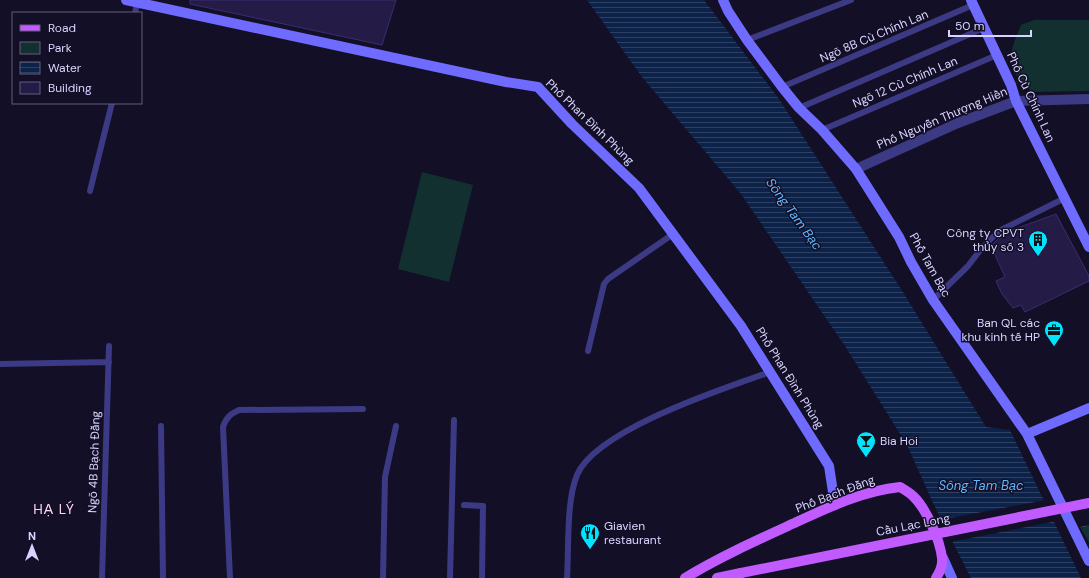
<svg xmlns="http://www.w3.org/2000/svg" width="1089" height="578" font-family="'DM Sans',sans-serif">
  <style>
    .green { fill: #12302f }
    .forest { fill: url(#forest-firs) }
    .water { fill: url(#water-rules) }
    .pier { fill: #130f26 }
    .building { fill: #241b47; stroke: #3b2d73 }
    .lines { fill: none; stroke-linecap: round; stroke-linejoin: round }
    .lane { stroke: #3d3a85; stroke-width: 6 }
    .street { stroke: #3d3a85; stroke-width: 10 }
    .secondary { stroke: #6f6bff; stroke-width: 10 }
    .primary { stroke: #c25bff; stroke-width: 10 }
    .primary-bridge { stroke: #c25bff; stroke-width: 10 }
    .labels { text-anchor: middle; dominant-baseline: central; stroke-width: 3; stroke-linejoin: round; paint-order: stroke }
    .street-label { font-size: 12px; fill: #d9d4ff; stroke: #130f26 }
    .poi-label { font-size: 12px; fill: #d9d4ff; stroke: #130f26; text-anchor: end }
    .water-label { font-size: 13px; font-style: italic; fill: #62b6ff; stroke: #130f26 }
    .quarter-label { font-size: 14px; letter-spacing: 1px; fill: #ffd6f0; stroke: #130f26 }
  </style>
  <defs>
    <pattern id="forest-firs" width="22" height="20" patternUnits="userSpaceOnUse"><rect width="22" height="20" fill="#12302f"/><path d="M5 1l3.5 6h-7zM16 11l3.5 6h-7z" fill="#344d4e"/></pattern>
    <pattern id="water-rules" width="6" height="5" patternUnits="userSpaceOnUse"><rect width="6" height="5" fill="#0c2248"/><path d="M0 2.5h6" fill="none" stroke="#2f4163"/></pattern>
  </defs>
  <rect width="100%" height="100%" fill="#130f26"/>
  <path class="green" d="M 1034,20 L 1089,20 L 1089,91 L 1033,92 C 1005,68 1007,58 1021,25 Z
    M 422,172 L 473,185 L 449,282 L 398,269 Z"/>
  <path class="forest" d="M 1089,525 L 1089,542 L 1080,527 Z"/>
  <path class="water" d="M 587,0 L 704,0 L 779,99 L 901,289 L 986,427 L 1010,430 L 1081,578 L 971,578 L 934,505 L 907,445 L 845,346 L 741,194 L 642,77 Z"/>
  <path class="pier" d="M 1046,500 L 1057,521 L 950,542 L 940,520 Z"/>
  <path class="building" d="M 190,0 L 396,0 L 382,45 L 190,4 Z
    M 1056,214 L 1089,276 L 1089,281 L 1025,312 L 1021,305 L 1013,308 L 1002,294 L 996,281 L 1005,277 L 991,246 L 1002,235 L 1009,231 Z"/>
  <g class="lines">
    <path class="lane" d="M 135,13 L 138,0
      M 747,40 L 851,0
      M 782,87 L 973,5
      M 799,108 L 984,28
      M 822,130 L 997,55
      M 90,191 L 112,103
      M 933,300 L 968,266 L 981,249 L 999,231 L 1065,198
      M 588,351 L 604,284 L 608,279 L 673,234
      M 0,364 L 109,362
      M 161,426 L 163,578
      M 464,505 L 483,506 L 482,578
      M 102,578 L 109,346
      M 230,578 L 223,427 C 226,418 230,414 239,410 L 363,409
      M 383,578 L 385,477 L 396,426
      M 450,578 L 454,420
      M 567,578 C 569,548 566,502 577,475 C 596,430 724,388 770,372"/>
    <path class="street" d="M 856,169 L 958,123 L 1016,101 L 1089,99"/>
    <path class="secondary" d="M 126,0 L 506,82 L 538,87 L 572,124 L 639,188 L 741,326 L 829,466 L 835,505
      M 723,0 L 728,11 L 747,40 L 782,87 L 799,108 L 822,130 L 856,169 L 899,237 L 911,262 L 933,300 L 1027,434 L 1089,561
      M 971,0 L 1011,85 L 1016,101 L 1089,247
      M 1027,434 L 1089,408
      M 943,558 L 952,578"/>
    <path class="primary" d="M 685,578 C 718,558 753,542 788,526 C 825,509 861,491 900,487 C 905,490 909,492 913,496 C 926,508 940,540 942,558 C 943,566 940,572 936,578
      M 717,578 L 741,573"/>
    <path class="primary-bridge" d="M 741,573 L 1089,503"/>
  </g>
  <defs>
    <g id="building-pin" transform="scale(1)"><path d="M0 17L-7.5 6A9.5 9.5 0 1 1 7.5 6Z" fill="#00e5ff" stroke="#130f26"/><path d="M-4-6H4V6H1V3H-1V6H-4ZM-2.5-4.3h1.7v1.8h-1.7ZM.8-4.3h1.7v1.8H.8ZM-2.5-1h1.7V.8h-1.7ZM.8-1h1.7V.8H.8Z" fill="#111"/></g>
    <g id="office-pin" transform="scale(1)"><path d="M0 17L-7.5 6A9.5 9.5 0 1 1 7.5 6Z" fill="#00e5ff" stroke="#130f26"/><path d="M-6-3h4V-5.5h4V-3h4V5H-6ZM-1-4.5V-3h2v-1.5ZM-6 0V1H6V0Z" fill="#111"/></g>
    <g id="bar-pin" transform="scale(1)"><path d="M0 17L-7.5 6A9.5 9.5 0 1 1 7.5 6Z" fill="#00e5ff" stroke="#130f26"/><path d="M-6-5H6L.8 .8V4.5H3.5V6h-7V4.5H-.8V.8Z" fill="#111"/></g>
    <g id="restaurant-pin" transform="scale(1)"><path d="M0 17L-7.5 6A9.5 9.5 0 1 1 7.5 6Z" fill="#00e5ff" stroke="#130f26"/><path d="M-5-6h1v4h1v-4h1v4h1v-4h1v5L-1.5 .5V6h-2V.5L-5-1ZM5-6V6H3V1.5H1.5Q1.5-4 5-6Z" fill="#111"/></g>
  </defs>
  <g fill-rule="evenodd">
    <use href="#building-pin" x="1038" y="240"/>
    <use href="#office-pin" x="1054" y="330"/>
    <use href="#bar-pin" x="866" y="441"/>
    <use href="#restaurant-pin" x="590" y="533"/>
  </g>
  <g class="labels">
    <g class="street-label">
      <text transform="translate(874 36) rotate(-23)">Ngõ 8B Cù Chính Lan</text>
      <text transform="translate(905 82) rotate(-23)">Ngõ 12 Cù Chính Lan</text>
      <text transform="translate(1031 97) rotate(65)">Phố Cù Chính Lan</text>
      <text transform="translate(942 118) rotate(-23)">Phố Nguyễn Thượng Hiền</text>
      <text transform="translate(590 122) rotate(44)">Phố Phan Đình Phùng</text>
      <text transform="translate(930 265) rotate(61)">Phố Tam Bạc</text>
      <text transform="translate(790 378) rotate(58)">Phố Phan Đình Phùng</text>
      <text transform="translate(94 462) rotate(-88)">Ngõ 4B Bạch Đằng</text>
      <text transform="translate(835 494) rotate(-21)">Phố Bạch Đằng</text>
      <text transform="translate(913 525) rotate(-11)">Cầu Lạc Long</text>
    </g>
    <g class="poi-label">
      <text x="1024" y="233">Công ty CPVT<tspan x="1024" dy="14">thủy số 3</tspan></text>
      <text x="1040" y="323">Ban QL các<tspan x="1040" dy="14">khu kinh tế HP</tspan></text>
      <text x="880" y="441" text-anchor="start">Bia Hoi</text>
      <text x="604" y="526" text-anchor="start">Giavien<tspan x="604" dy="14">restaurant</tspan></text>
    </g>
    <g class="water-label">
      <text transform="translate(794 214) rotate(54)">Sông Tam Bạc</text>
      <text x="981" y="485">Sông Tam Bạc</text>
    </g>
    <g class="quarter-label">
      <text x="54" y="509">HẠ LÝ</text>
    </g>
  </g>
  <rect x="12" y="12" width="130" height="92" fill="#130f26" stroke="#625e7d"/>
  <rect x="20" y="25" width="20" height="6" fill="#c25bff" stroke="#625e7d"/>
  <text x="48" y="32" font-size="12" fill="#d9d4ff">Road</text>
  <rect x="20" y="42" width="20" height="12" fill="#12302f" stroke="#625e7d"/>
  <text x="48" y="52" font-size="12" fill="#d9d4ff">Park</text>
  <rect x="20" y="62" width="20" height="12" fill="url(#water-rules)" stroke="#625e7d"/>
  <text x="48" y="72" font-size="12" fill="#d9d4ff">Water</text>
  <rect x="20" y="82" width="20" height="12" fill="#241b47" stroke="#625e7d"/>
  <text x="48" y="92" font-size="12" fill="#d9d4ff">Building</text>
  <g transform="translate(32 546)" stroke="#130f26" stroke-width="3" paint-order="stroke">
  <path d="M0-3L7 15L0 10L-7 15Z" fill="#d9d4ff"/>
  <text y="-6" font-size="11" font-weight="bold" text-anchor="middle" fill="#d9d4ff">N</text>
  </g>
  <path d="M949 30v6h82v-6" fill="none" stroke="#d9d4ff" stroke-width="2"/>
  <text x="955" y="30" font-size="12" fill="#d9d4ff" stroke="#130f26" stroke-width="3" paint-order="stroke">50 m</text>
</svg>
